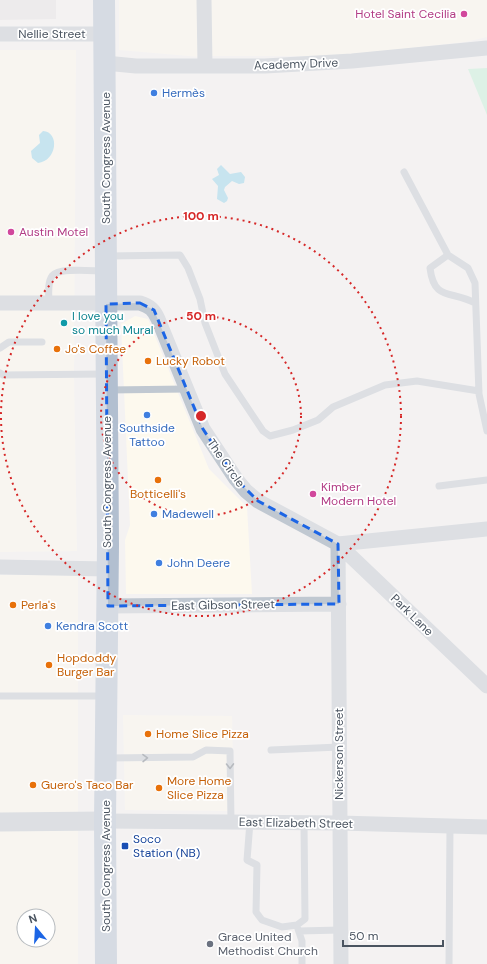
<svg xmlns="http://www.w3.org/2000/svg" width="487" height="964" font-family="'DM Sans',sans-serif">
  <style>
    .commercial { fill: #fdf9ee; fill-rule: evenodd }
    .education { fill: #e5e3e4 }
    .green { fill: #c2f0d7 }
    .water { fill: #90d2ec }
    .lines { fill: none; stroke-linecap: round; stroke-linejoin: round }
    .service { stroke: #c0c8d1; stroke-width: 7 }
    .minor { stroke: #c0c8d1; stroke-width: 15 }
    .tertiary { stroke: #c0c8d1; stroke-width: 19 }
    .primary { stroke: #b2bfd0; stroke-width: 22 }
    .oneway { stroke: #6d7782 }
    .marked { fill: none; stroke: #1c65e5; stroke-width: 3; stroke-dasharray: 8 5; stroke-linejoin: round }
    .ring { fill: none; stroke: #d62828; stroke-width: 2; stroke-dasharray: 2 4 }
    .hotel-dot { fill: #d1479c; stroke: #fff; stroke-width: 1.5 }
    .shop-dot { fill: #3f7fe0; stroke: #fff; stroke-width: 1.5 }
    .culture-dot { fill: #0f9aa8; stroke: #fff; stroke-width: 1.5 }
    .food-dot { fill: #e8710a; stroke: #fff; stroke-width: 1.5 }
    .transit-dot { fill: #1a4fb4; stroke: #fff; stroke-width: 1.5 }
    .worship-dot { fill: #6b7280; stroke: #fff; stroke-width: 1.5 }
    .labels { text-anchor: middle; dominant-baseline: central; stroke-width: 3.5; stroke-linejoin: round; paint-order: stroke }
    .hotel-label { font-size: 12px; fill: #b23c85; stroke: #fff; text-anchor: start }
    .street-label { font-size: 12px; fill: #4a5460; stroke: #fff }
    .shop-label { font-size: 12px; fill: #366cbe; stroke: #fff; text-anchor: start }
    .culture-label { font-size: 12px; fill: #0d838f; stroke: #fff; text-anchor: start }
    .food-label { font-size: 12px; fill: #c56008; stroke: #fff; text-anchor: start }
    .transit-label { font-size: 12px; fill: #164399; stroke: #fff; text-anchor: start }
    .worship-label { font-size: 12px; fill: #5b616d; stroke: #fff; text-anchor: start }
    .centre { fill: #d62828; stroke: #fff; stroke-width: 2 }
    .ring-label { font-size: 12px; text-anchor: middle; font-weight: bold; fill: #d62828; stroke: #fff; stroke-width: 3.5; stroke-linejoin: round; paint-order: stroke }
  </style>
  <rect width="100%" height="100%" fill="#f4f2f2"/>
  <path class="commercial" d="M 119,0 L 200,0 L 201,57 L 119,50 Z
    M 211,0 L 487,0 L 487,37 L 465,42 L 336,56 L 212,56 Z
    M 0,50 L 76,50 L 74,376 L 77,551 L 0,552 Z
    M 135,316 L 148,319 L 209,469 L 247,507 L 252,594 L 126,594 L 125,540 L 130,525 L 121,324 Z
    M 78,574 L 78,964 L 0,964 L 0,575 ZM 24,916 L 48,916 L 48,940 L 24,940 Z
    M 123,715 L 232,716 L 234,811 L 125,810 Z"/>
  <path class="education" d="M 0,0 L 56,0 L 56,19 L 0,20 Z"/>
  <path class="green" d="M 487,68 L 487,115 L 468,69 Z"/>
  <path class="water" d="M 43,131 C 60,132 57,161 38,163 L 32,158 L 31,151 L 40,143 L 39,135 Z
    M 221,165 L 230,174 L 241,172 L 245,177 L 244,183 L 239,184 L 232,181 L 225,187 L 224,190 L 228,198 L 227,201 L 224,203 L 217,199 L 218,186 L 212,179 L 219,175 L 217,169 Z"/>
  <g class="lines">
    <path class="service" d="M 404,172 L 448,255 L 468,268 L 475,283 L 479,394 L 487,431
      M 448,255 L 430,268 C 434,302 452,290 475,303
      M 107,256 L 180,255 L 188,268 L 200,299 L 205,323 L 225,374 L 263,431 L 270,436 L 293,430 L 318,420 L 333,407 L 385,385 L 417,381 L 479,391
      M 49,303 C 49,295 47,283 52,276 C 59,267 92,271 104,271
      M 0,348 L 9,342 L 42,342
      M 0,373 L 3,375 L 105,374
      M 109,390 L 186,389
      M 439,486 L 487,480
      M 0,696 L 104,696
      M 271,750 L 339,747
      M 108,758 L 193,757 L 206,750 L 230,751 L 231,822
      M 250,822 L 247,860 L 257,865 L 256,912 L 262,920 L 282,927 L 297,925 L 305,919 L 304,823
      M 298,929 L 302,941 L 302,964
      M 299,931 L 340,930
      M 449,964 L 450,826"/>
    <path class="minor" d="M 204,0 L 205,65
      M 0,34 L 104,34
      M 105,63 L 136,66 L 265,66 L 352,61 L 487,48
      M 0,303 L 140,303 C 150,306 154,310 158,319 L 203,429 L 236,479 L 246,491 L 258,501 L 338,544 L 487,529
      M 338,544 L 341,964
      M 338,544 L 487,686
      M 0,567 L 108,569
      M 108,606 L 339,604
      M 105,821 L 339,823 L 487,827"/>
    <path class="tertiary" d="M 0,822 L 105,821"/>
    <path class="primary" d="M 104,0 L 108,545 L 105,821 L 106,964"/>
  </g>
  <defs><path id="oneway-chevron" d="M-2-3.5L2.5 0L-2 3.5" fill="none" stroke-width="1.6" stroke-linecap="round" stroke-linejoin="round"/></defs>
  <g class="oneway">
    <use href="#oneway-chevron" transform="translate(145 758) rotate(-1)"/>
    <use href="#oneway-chevron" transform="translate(230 766) rotate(89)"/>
  </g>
  <path d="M0 0H487V964H0ZM 140,303 L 154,310 L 203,429 L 236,479 L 258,501 L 338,544 L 339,604 L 108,606 L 106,304 Z" fill="#f4f2f2" fill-opacity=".55" fill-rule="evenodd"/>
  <path class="marked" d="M 140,303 L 154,310 L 203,429 L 236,479 L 258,501 L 338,544 L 339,604 L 108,606 L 106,304 Z"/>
  <g class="ring">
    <circle cx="201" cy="416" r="100"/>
    <circle cx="201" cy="416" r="200"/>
  </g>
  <g class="hotel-dot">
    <circle cx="464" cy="14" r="4"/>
    <circle cx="11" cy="232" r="4"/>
    <circle cx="313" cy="494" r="4"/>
  </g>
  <g class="shop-dot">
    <circle cx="154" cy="93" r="4"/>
    <circle cx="147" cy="415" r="4"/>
    <circle cx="154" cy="514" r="4"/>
    <circle cx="159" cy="563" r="4"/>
    <circle cx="48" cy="626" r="4"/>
  </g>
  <circle class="culture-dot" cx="64" cy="323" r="4"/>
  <g class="food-dot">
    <circle cx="57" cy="349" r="4"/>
    <circle cx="148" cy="361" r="4"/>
    <circle cx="158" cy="480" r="4"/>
    <circle cx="13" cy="605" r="4"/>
    <circle cx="49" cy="665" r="4"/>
    <circle cx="148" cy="734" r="4"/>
    <circle cx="33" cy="785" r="4"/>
    <circle cx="159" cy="788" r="4"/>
  </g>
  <rect class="transit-dot" x="121" y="842" width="8" height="8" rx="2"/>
  <circle class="worship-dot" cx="210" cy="944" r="4"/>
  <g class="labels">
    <g class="hotel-label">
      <text x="456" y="14" text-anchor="end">Hotel Saint Cecilia</text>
      <text x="19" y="232">Austin Motel</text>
      <text x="321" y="487">Kimber<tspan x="321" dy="14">Modern Hotel</tspan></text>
    </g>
    <g class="street-label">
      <text x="52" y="34">Nellie Street</text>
      <text transform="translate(296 64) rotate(-2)">Academy Drive</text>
      <text transform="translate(106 158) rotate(-90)">South Congress Avenue</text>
      <text transform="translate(226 463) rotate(55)">The Circle</text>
      <text transform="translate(107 482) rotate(-90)">South Congress Avenue</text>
      <text transform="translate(223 605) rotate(-1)">East Gibson Street</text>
      <text transform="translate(412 615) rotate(44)">Park Lane</text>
      <text transform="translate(339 754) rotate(-90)">Nickerson Street</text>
      <text transform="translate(296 823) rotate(1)">East Elizabeth Street</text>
      <text transform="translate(106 866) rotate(-90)">South Congress Avenue</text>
    </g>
    <g class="shop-label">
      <text x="162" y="93">Hermès</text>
      <text x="147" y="428" text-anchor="middle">Southside<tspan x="147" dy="14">Tattoo</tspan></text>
      <text x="162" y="514">Madewell</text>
      <text x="167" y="563">John Deere</text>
      <text x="56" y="626">Kendra Scott</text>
    </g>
    <g class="culture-label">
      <text x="72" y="316">I love you<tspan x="72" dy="14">so much Mural</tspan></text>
    </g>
    <g class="food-label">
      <text x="65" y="349">Jo's Coffee</text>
      <text x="156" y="361">Lucky Robot</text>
      <text x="158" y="494" text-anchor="middle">Botticelli's</text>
      <text x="21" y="605">Perla's</text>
      <text x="57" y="658">Hopdoddy<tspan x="57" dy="14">Burger Bar</tspan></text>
      <text x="156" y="734">Home Slice Pizza</text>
      <text x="167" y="781">More Home<tspan x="167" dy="14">Slice Pizza</tspan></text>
      <text x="41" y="785">Guero's Taco Bar</text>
    </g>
    <g class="transit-label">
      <text x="133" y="839">Soco<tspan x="133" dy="14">Station (NB)</tspan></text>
    </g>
    <g class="worship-label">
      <text x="218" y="937">Grace United<tspan x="218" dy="14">Methodist Church</tspan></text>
    </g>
  </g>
  <circle cx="201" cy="416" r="6" class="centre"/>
  <g class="ring-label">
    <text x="201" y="220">100 m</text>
    <text x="201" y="320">50 m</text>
  </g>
  <g transform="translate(36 928) rotate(342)"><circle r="19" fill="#ffffff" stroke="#b7bbbf"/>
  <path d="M0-3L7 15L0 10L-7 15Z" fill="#1c65e5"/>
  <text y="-6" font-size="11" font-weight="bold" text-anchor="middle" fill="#4a5460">N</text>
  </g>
  <path d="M343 940v6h100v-6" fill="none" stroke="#4a5460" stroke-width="2"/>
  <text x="349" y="940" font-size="12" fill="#4a5460" stroke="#ffffff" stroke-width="3" paint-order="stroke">50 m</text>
</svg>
